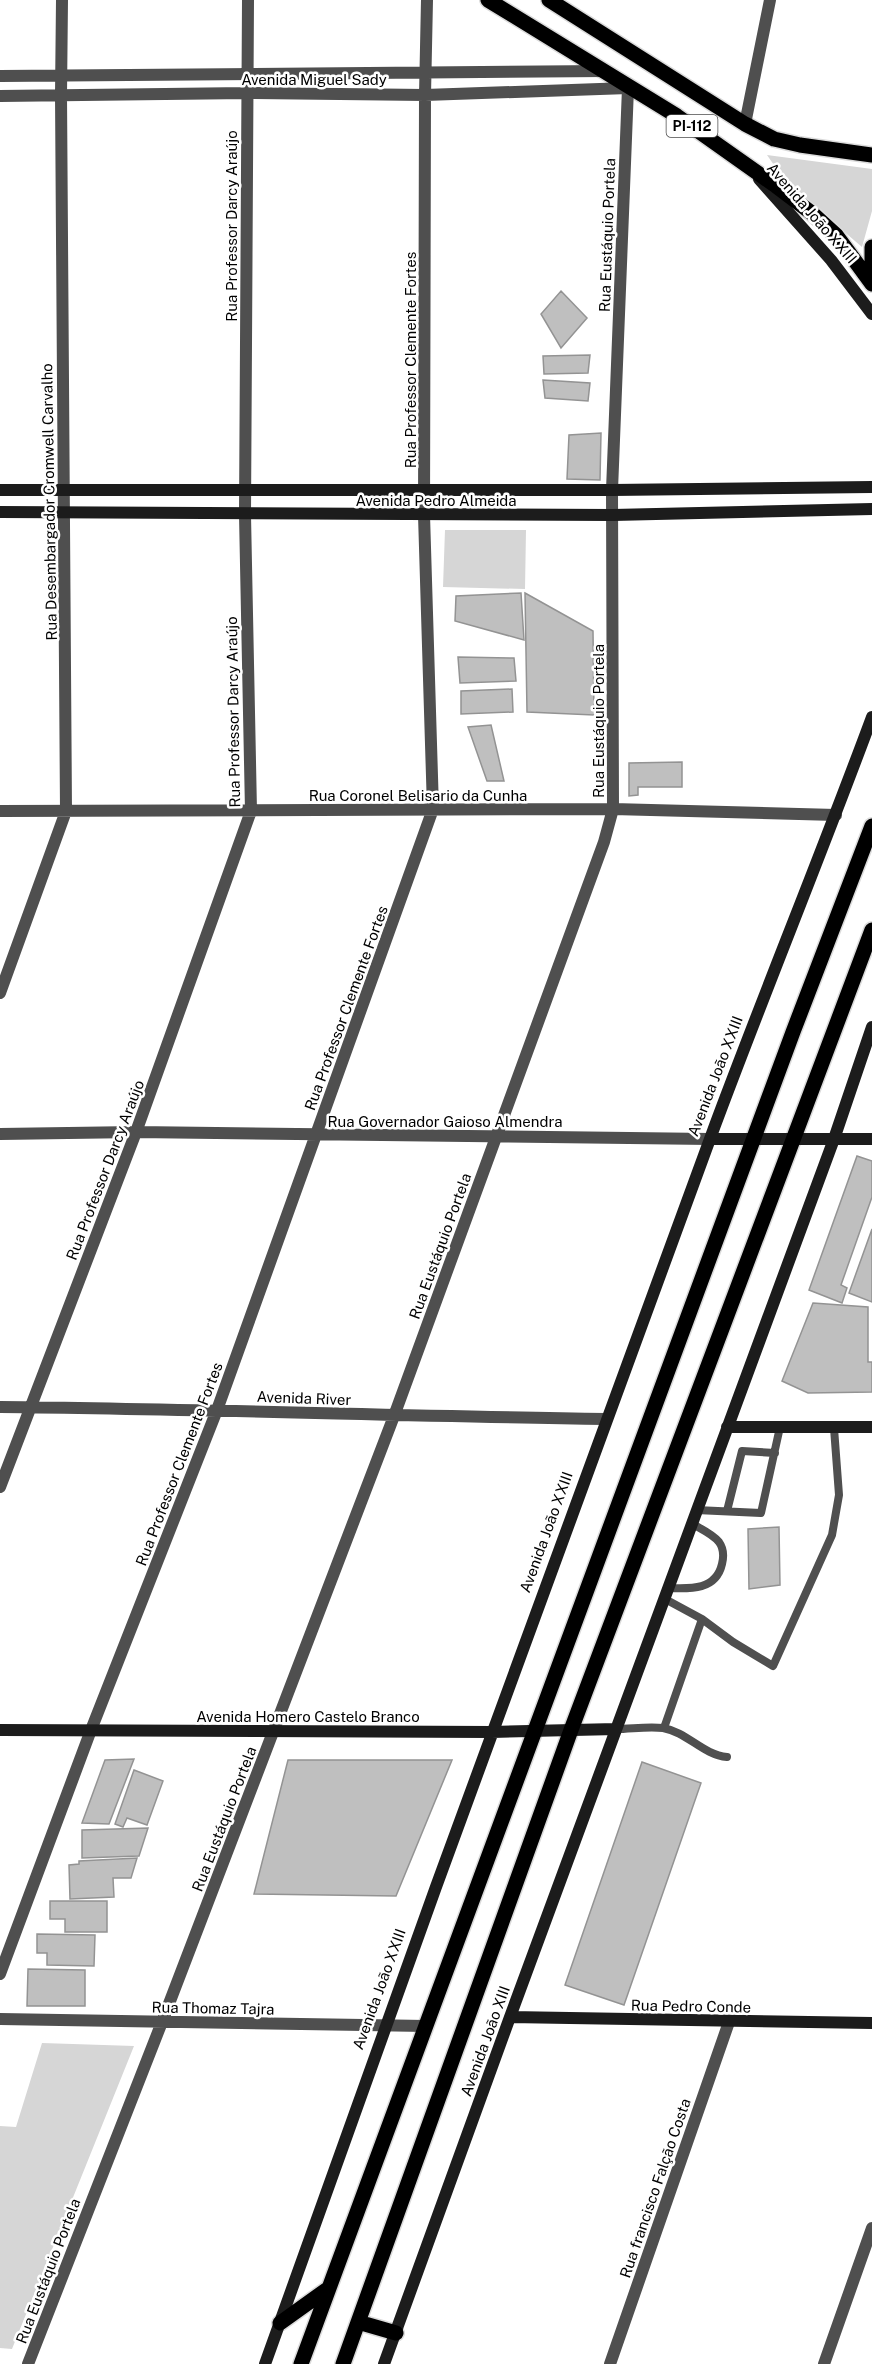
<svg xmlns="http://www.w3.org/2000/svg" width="872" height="2364" font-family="'Public Sans',sans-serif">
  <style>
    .green { fill: #d6d6d6 }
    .building { fill: #bfbfbf; stroke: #939393; stroke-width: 1.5 }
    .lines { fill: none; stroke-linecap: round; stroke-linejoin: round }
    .primary-casing { stroke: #dbdbdb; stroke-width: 18 }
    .lane { stroke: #4f4f4f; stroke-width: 8 }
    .street { stroke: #4f4f4f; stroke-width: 12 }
    .secondary { stroke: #1c1c1c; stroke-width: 12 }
    .primary { stroke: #000; stroke-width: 15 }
    .labels { text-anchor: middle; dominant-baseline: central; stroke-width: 5; stroke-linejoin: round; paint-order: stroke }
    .shield { fill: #fff; stroke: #4c4c4c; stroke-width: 1.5 }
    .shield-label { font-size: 14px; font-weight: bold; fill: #000 }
    .street-label { font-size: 15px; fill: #000; stroke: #fff }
  </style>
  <rect width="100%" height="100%" fill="#fff"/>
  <path class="green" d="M 767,155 L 872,169 L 872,211 L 862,247 L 785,181 Z
    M 445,530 L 526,530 L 525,589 L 443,587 Z
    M 42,2043 L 134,2046 L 12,2349 L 0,2348 L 0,2126 L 16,2127 Z"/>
  <path class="building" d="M 561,291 L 587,318 L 561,348 L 541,314 Z
    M 590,355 L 588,373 L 544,374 L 543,356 Z
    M 543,380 L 590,383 L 588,401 L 545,398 Z
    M 601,433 L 600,480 L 567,479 L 569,435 Z
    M 521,593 L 524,640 L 455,621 L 456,596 Z
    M 525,593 L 593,631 L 594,715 L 527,712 Z
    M 458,657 L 514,658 L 516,681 L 460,683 Z
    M 512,689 L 513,712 L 461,714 L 461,691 Z
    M 491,725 L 504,781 L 487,781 L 468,727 Z
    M 682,762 L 682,787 L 638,787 L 638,795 L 629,796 L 629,763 Z
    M 857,1156 L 872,1161 L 872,1197 L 841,1285 L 847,1288 L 842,1303 L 809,1290 Z
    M 872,1229 L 872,1302 L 849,1293 Z
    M 813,1303 L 868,1307 L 868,1362 L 872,1362 L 872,1392 L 808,1393 L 782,1381 Z
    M 779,1527 L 780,1585 L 749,1589 L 748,1529 Z
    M 134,1759 L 109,1824 L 82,1823 L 105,1760 Z
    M 288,1760 L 452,1760 L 396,1896 L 254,1894 Z
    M 642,1762 L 701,1783 L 624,2005 L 565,1985 Z
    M 134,1770 L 163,1781 L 147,1825 L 127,1818 L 123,1827 L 115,1824 Z
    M 148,1828 L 139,1856 L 82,1858 L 82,1830 Z
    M 137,1858 L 131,1878 L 113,1878 L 114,1897 L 70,1899 L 69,1865 L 79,1864 L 79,1861 Z
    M 50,1901 L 107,1901 L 107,1932 L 65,1932 L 65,1919 L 50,1919 Z
    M 37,1934 L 95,1935 L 94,1966 L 47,1965 L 47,1953 L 37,1953 Z
    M 28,1969 L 85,1970 L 85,2006 L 27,2006 Z"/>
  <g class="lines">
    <g class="primary-casing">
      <path id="primary" d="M 488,0 L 677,116 L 776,186 L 813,214 L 836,235 L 872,284
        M 549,0 L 745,124 L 774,139 L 800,145 L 872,155
        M 872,247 L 872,272
        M 358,2322 L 396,2333
        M 280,2323 L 329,2288
        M 301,2364 L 793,1032 L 872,826
        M 343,2364 L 571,1730 L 872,930"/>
    </g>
    <path class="lane" d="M 696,1510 L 761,1513 L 780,1427
      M 727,1511 L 742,1451 L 775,1453
      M 669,1588 C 691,1589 716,1590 722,1564 C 724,1556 724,1549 719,1542 C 713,1534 699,1528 691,1523
      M 702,1619 L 733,1642 L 773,1666 L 832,1535 L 839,1495 L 834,1428
      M 664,1728 L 702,1619 L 665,1599
      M 616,1729 C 631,1729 648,1726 663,1728 C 687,1732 703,1755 727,1757"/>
    <path class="street" d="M 0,76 L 605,71
      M 0,96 L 247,93 L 425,95 L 628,88 L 612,490 L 613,809 L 604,842 L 394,1416 L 162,2022 L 28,2364
      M 745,124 L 770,0
      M 0,811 L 613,809 L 836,815
      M 0,993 L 66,811 L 61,95 L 62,0
      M 0,1134 L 136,1132 L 710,1139
      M 0,1407 C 202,1409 404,1416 606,1419
      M 0,1487 L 136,1132 L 251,811 L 245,515 L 248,0
      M 0,1974 L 91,1730 L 217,1410 L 433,809 L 424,515 L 425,95 L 427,0
      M 0,2019 L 426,2026
      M 610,2364 L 729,2022
      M 824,2364 L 872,2228"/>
    <path class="secondary" d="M 759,179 L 831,260 L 872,314
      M 0,490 L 612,490 L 872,487
      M 0,512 L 613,515 L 872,509
      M 710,1139 L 872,1139
      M 727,1427 L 872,1427
      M 0,1730 L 492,1732 L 616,1729
      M 510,2017 L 872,2023
      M 265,2364 C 412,1951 561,1539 714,1128 C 765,991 821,855 872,717
      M 384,2364 L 510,2017 L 834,1139 L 872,1027"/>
    <use href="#primary" class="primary"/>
  </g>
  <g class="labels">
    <rect class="shield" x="666.5" y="115" width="51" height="22" rx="4.5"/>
    <g class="shield-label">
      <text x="692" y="126">PI-112</text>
    </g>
    <g class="street-label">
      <text x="314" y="79">Avenida Miguel Sady</text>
      <text transform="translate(812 213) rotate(49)">Avenida João XXIII</text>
      <text transform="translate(231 226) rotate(-90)">Rua Professor Darcy Araújo</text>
      <text transform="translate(607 235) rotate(-88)">Rua Eustáquio Portela</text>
      <text transform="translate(410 360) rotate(-90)">Rua Professor Clemente Fortes</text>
      <text x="436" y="500">Avenida Pedro Almeida</text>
      <text transform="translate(49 502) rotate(-91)">Rua Desembargador Cromwell Carvalho</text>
      <text transform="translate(233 712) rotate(-91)">Rua Professor Darcy Araújo</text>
      <text transform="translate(598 721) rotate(-90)">Rua Eustáquio Portela</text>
      <text x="418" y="795">Rua Coronel Belisario da Cunha</text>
      <text transform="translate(346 1008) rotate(-70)">Rua Professor Clemente Fortes</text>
      <text transform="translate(715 1076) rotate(-69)">Avenida João XXIII</text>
      <text x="445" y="1121">Rua Governador Gaioso Almendra</text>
      <text transform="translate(105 1170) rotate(-69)">Rua Professor Darcy Araújo</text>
      <text transform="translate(440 1246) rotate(-70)">Rua Eustáquio Portela</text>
      <text transform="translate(304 1398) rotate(2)">Avenida River</text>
      <text transform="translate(179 1464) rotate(-69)">Rua Professor Clemente Fortes</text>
      <text transform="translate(546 1532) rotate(-70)">Avenida João XXIII</text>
      <text x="308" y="1716">Avenida Homero Castelo Branco</text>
      <text transform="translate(224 1819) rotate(-69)">Rua Eustáquio Portela</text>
      <text transform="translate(379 1989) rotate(-70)">Avenida João XXIII</text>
      <text transform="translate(691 2006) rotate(1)">Rua Pedro Conde</text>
      <text transform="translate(213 2008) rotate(1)">Rua Thomaz Tajra</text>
      <text transform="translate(485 2041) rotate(-70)">Avenida João XIII</text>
      <text transform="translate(655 2188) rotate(-71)">Rua francisco Falção Costa</text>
      <text transform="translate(48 2271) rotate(-69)">Rua Eustáquio Portela</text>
    </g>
  </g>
</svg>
